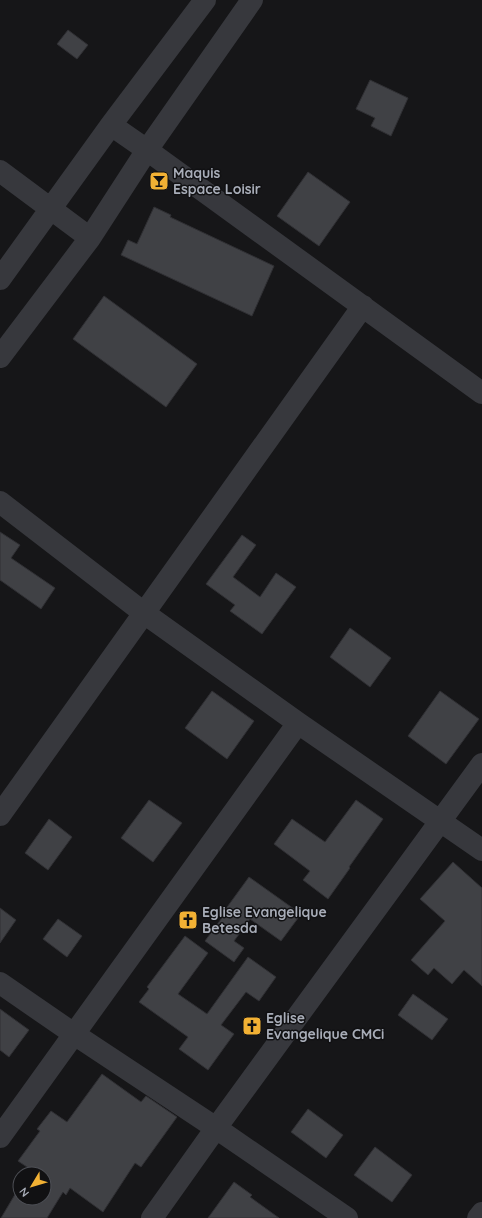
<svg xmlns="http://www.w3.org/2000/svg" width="482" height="1218" font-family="Quicksand,sans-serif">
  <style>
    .building { fill: #404145; stroke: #303034 }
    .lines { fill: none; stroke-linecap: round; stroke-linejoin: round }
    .minor { stroke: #37383d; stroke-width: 22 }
    .labels { text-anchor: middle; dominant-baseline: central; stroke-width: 3; stroke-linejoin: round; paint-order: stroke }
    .poi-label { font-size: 14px; font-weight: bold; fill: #a8adb8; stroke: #111113; text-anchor: start }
  </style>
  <rect width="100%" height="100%" fill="#161618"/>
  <path class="building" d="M 68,30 L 88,45 L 77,59 L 57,44 Z
    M 370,80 L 408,98 L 391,136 L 371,126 L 375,118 L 356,109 Z
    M 308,172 L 350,202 L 319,246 L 277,216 Z
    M 154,207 L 171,215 L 170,217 L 274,266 L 252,316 L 121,255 L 128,240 L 137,244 Z
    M 104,296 L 197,364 L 166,407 L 73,339 Z
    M 0,532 L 20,545 L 11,558 L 55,588 L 41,609 L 0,580 Z
    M 242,535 L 256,545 L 233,577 L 260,597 L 276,573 L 296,587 L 262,634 L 230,611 L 235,605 L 206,584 Z
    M 350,628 L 391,658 L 370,687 L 330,657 Z
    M 212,691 L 254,721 L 227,759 L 185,728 Z
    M 440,691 L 479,719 L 446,764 L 408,736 Z
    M 149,800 L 182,823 L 153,862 L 121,838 Z
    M 356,800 L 383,819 L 349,867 L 350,868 L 328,899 L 303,880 L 310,871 L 274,844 L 292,819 L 325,842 Z
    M 49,819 L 72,837 L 48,870 L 25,853 Z
    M 453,862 L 482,888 L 482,986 L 464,970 L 452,984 L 434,968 L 428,975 L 411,960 L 445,921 L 420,899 Z
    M 249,877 L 301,914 L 281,941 L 250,919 L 234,941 L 244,948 L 234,962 L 205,941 L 227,911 L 225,910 Z
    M 0,908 L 16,920 L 0,943 Z
    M 58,919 L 82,936 L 67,957 L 43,939 Z
    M 185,936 L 208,953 L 178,994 L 207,1014 L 248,957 L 276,977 L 259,1001 L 246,992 L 221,1025 L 234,1034 L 208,1070 L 179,1049 L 188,1037 L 139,1002 L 149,989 L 147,987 Z
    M 413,994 L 448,1019 L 432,1040 L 398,1015 Z
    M 0,1009 L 29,1030 L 9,1057 L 0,1050 Z
    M 102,1074 L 141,1102 L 146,1096 L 177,1117 L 141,1167 L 135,1163 L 103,1212 L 70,1188 L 66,1195 L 63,1192 L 47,1218 L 1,1218 L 20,1186 L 20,1198 L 44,1198 L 44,1174 L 27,1174 L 30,1169 L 18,1161 L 40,1131 L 37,1129 L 51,1111 L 67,1122 Z
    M 308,1109 L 343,1135 L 326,1158 L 291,1132 Z
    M 375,1147 L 412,1175 L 392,1202 L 354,1175 Z
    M 234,1182 L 252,1195 L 250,1197 L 279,1218 L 208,1218 Z"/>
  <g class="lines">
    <path class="minor" d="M 111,125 L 147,150 L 482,393
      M 0,171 L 90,238
      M 0,279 L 111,125 L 205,0
      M 0,357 L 90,238 L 147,150 L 252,0
      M 0,502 L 144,613 L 298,723 L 482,850
      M 0,815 L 363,306
      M 0,983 L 74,1034 L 216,1128 L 347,1218
      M 0,1137 L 298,723
      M 152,1218 L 216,1128 L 482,764
      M 478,1218 L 482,1213"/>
  </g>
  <defs>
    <g id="bar-square" transform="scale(1)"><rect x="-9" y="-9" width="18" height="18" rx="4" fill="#f2b134" stroke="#111113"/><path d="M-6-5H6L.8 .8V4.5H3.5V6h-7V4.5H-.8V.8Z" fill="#111"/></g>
    <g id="church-square" transform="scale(1)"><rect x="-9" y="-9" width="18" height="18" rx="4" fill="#f2b134" stroke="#111113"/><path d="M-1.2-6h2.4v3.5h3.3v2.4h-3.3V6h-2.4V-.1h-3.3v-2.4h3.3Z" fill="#111"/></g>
  </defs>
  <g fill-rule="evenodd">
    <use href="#bar-square" x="159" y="181"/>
    <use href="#church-square" x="188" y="920"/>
    <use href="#church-square" x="252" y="1026"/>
  </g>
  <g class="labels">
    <g class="poi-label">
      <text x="173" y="173">Maquis<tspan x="173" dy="16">Espace Loisir</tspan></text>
      <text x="202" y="912">Eglise Evangelique<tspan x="202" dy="16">Betesda</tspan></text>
      <text x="266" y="1018">Eglise<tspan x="266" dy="16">Evangelique CMCi</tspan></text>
    </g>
  </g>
  <g transform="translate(32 1186) rotate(232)"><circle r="19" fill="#111113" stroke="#4d4f55"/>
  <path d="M0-3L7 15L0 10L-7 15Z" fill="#f2b134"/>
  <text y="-6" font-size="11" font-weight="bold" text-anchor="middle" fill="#a8adb8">N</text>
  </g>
</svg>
